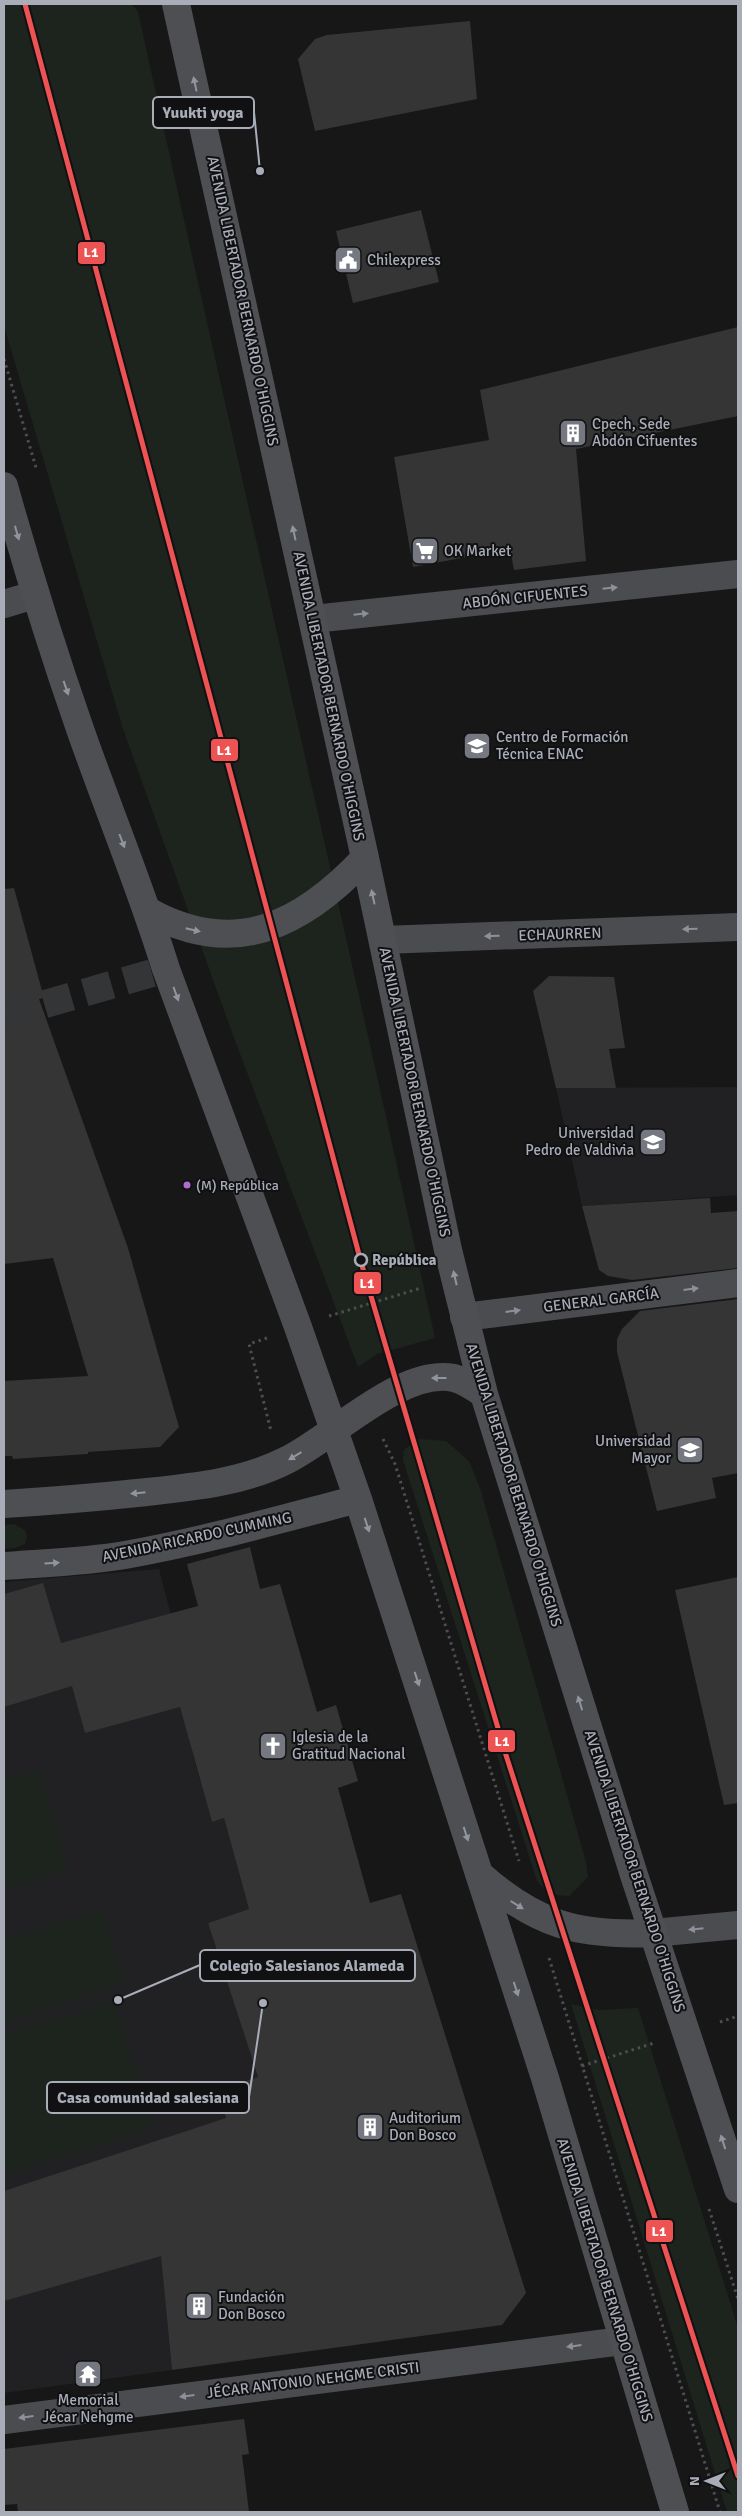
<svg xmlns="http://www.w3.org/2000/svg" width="742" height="2516" font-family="Signika,sans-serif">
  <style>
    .built { fill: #212123 }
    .green { fill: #1d241e }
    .building { fill: #353536 }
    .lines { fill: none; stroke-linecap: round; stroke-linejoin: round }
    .minor-tunnel { stroke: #343537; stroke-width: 28; stroke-dasharray: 28 14; stroke-linecap: butt }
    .path { stroke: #4d4e52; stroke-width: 3; stroke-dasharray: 2.5 4; stroke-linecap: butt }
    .minor { stroke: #4b4c50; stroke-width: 28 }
    .major { stroke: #4d4f52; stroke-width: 28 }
    .metro-1-casing { stroke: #111113; stroke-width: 9 }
    .metro-1 { stroke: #ed5353; stroke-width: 5 }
    .oneway { fill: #91969e }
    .oneway2 { fill: #8c9099 }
    .bus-dot { fill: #b06ccc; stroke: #111113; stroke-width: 2 }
    .stop-dot { fill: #111113; stroke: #a8adb8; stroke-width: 2.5 }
    .labels { text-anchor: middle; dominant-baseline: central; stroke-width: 4; stroke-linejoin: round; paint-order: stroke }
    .bus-label { font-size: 14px; fill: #a8adb8; stroke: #111113; text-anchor: start }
    .poi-label { font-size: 15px; fill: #a8adb8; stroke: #111113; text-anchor: start }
    .street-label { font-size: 15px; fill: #a8adb8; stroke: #111113 }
    .stop-label { font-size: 15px; font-weight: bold; fill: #a8adb8; stroke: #111113; text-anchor: start }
    .leader { fill: none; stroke: #a8adb8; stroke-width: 2 }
    .callout-dot { fill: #a8adb8; stroke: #111113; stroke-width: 2 }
    .callout { fill: #111113; stroke: #a8adb8; stroke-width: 2 }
    .callout-label { font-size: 16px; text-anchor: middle; font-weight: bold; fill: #a8adb8 }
    .line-badge { stroke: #111113; stroke-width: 2 }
    .badge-label { font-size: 14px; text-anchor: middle; font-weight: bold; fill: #fff }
  </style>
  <rect width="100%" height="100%" fill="#171717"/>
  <path class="built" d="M 738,1087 L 738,1195 L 582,1206 L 556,1088 Z
    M 159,1569 L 204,1743 L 191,1748 L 212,1822 L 224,1818 L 249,1909 L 208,1923 L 258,2077 L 218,2090 L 226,2118 L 157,2208 L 172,2370 L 4,2393 L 4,1582 Z"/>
  <path class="green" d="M 4,4 L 132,4 L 138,12 C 235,454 338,895 435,1338 L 377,1354 L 358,1367 L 230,1027 L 123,729 L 4,326 Z
    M 419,1439 L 446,1441 L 469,1461 L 480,1488 L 586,1862 L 588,1877 L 569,1896 C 554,1896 547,1893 537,1881 L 403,1460 L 404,1450 Z
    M 14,1524 L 25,1530 L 27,1536 L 25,1544 L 15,1548 L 4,1549 L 4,1525 Z
    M 38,1770 L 68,1870 L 4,1890 L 4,1780 Z
    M 102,1909 L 125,1983 L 4,2021 L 4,1940 Z
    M 114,2001 L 153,2128 L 4,2174 L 4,2035 Z
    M 571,2004 L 599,2010 L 638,2008 L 738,2328 L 738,2512 L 727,2512 Z"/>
  <path class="building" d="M 470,21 L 477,99 L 315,131 L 298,59 L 315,39 L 327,35 Z
    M 421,210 L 439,282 L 353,303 L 336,231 Z
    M 738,327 L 738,416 L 576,449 L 586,561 L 514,570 L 510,549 L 413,567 L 394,457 L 489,440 L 480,390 Z
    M 14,888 L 44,998 L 39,999 L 128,1248 L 179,1427 L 160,1447 L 88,1452 L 88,1454 L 13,1459 L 12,1456 L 4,1456 L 4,1381 L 88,1376 L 53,1258 L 4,1264 L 4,889 Z
    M 549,976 L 614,977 L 625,1048 L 609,1049 L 616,1088 L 556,1088 L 533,991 Z
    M 710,1198 L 711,1213 L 738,1211 L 738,1268 L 632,1280 L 608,1276 L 599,1270 L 582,1206 Z
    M 738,1299 L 738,1473 L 712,1478 L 716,1498 L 657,1511 L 617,1352 L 617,1339 L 622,1329 L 640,1311 Z
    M 250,1547 L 260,1589 L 280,1584 L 317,1712 L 336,1705 L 358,1781 L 338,1788 L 370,1903 L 401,1894 L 526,2293 L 502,2325 L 172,2370 L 161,2256 L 4,2301 L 4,2191 L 226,2118 L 218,2090 L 258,2077 L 208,1923 L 249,1909 L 224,1818 L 212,1822 L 180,1707 L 85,1733 L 72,1686 L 4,1707 L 4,1594 L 43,1583 L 61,1643 L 198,1606 L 187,1564 Z
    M 738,1577 L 738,1803 L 724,1805 L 675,1590 Z
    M 244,2419 L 249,2454 L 242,2455 L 249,2512 L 18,2512 L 17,2504 L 4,2505 L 4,2449 Z"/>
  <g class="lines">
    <path class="minor-tunnel" d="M 4,1016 L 166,969"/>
    <path class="path" d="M 4,359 L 37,471
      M 329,1316 L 421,1288
      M 267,1338 L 249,1344 L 271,1431
      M 383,1439 L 395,1464 L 519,1861
      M 549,1958 L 720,2512
      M 720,2022 L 738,2016
      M 582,2066 L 654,2043
      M 709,2209 L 738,2299"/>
    <path class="minor" d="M 4,604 L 34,595
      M 313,619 L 738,574
      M 383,940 L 738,927
      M 464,1317 L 738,1283
      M 653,1933 L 738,1925
      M 4,2420 L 622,2341"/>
    <path class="major" d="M 176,4 L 365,858 L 448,1250 L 484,1394 L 634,1875 L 738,2189
      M 4,486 C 27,568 52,649 80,729 C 108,809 141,888 166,969 L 298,1327 L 358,1499 L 545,2078 L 675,2512
      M 148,911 C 235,960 303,924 365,858
      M 4,1504 C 52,1501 100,1497 147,1492 C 194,1487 244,1482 287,1460 C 332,1438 402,1367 454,1378 C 465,1381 474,1387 484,1394
      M 4,1566 C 44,1563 85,1562 125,1555 C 204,1541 281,1519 358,1499
      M 479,1874 C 536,1925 578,1936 653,1933"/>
    <g class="metro-1-casing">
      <path id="metro-1" d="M 25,4 L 361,1262 L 505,1752 L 738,2476"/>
    </g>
    <use href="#metro-1" class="metro-1"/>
  </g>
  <defs><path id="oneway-solid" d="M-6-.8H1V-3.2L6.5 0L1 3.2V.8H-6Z" transform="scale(1.25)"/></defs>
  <g class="oneway">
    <use href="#oneway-solid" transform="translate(195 84) rotate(-102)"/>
    <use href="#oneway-solid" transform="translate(17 533) rotate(74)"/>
    <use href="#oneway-solid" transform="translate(294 533) rotate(-102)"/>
    <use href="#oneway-solid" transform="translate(66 688) rotate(71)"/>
    <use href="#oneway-solid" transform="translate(122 841) rotate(69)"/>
    <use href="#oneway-solid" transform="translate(373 897) rotate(-102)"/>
    <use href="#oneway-solid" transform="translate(193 930) rotate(13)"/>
    <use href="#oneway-solid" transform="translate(176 994) rotate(70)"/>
    <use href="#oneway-solid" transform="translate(455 1278) rotate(-103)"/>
    <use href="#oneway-solid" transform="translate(439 1378) rotate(180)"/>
    <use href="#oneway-solid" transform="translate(295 1456) rotate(149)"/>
    <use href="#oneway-solid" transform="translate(138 1493) rotate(174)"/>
    <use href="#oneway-solid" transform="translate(367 1525) rotate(72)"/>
    <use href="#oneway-solid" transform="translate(52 1563) rotate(-4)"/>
    <use href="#oneway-solid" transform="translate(417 1679) rotate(72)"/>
    <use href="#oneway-solid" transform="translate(580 1703) rotate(-107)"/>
    <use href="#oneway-solid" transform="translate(466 1834) rotate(72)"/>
    <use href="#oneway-solid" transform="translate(517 1905) rotate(32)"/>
    <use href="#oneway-solid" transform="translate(516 1989) rotate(72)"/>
    <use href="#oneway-solid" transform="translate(723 2142) rotate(-108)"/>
  </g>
  <g class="oneway2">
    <use href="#oneway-solid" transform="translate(610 588) rotate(-6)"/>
    <use href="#oneway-solid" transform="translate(361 614) rotate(-6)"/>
    <use href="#oneway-solid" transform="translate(690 929) rotate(178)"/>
    <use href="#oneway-solid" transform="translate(492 936) rotate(178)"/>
    <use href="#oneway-solid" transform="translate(691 1289) rotate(-7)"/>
    <use href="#oneway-solid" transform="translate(513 1311) rotate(-7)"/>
    <use href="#oneway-solid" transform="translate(696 1929) rotate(174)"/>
    <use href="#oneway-solid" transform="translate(574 2346) rotate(173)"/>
    <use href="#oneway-solid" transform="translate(187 2396) rotate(173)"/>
    <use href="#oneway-solid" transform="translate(26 2417) rotate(173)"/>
  </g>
  <defs>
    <g id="civic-square" transform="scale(1.4375)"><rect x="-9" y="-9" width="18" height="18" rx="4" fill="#757880" stroke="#111113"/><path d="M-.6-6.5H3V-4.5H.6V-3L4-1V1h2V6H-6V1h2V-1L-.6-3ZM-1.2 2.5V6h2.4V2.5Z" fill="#fff"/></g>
    <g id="building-square" transform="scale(1.4375)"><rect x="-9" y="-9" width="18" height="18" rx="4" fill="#757880" stroke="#111113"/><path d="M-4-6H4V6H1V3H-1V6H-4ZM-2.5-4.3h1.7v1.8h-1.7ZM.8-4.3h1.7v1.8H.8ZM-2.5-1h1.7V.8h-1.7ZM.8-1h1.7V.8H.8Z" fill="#fff"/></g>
    <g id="supermarket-square" transform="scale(1.4375)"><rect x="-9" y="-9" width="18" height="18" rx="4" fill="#757880" stroke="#111113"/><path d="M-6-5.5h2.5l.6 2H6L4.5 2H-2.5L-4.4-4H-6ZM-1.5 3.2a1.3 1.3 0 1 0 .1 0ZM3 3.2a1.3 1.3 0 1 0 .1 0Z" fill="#fff"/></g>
    <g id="university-square" transform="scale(1.4375)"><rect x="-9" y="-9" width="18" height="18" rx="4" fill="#757880" stroke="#111113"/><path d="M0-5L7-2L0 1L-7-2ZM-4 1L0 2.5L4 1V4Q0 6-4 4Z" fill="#fff"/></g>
    <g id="church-square" transform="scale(1.4375)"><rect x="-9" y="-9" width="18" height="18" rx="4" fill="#757880" stroke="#111113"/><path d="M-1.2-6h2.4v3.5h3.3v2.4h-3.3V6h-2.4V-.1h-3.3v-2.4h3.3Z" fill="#fff"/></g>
    <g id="temple-square" transform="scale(1.4375)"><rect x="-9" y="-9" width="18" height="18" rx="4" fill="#757880" stroke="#111113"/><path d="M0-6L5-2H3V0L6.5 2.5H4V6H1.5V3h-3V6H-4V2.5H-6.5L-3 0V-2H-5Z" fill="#fff"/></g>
  </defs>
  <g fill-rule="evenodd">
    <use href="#civic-square" x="348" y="260"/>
    <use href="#building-square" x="573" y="433"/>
    <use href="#supermarket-square" x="425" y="551"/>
    <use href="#university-square" x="477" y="746"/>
    <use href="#university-square" x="653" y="1142"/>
    <use href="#university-square" x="690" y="1450"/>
    <use href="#church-square" x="273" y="1746"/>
    <use href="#building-square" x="370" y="2127"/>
    <use href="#building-square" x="199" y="2306"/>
    <use href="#temple-square" x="88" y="2374"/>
  </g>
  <circle class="bus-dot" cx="187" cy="1185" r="4.5"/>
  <circle class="stop-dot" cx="361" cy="1260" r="6"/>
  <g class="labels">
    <g class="bus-label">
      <text x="196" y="1185">(M) República</text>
    </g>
    <g class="poi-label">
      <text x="367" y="260">Chilexpress</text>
      <text x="592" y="424">Cpech, Sede<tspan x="592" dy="17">Abdón Cifuentes</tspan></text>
      <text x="444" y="551">OK Market</text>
      <text x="496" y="737">Centro de Formación<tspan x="496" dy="17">Técnica ENAC</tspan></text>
      <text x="634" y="1133" text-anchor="end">Universidad<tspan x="634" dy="17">Pedro de Valdivia</tspan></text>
      <text x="671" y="1441" text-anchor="end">Universidad<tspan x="671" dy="17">Mayor</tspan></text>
      <text x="292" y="1737">Iglesia de la<tspan x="292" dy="17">Gratitud Nacional</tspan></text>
      <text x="389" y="2118">Auditorium<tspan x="389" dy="17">Don Bosco</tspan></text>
      <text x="218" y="2297">Fundación<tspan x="218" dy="17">Don Bosco</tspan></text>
      <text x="88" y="2400" text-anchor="middle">Memorial<tspan x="88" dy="17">Jécar Nehgme</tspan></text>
    </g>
    <g class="street-label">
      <text transform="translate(243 301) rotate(78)">AVENIDA LIBERTADOR BERNARDO O'HIGGINS</text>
      <text transform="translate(525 597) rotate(-6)">ABDÓN CIFUENTES</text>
      <text transform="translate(329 696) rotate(78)">AVENIDA LIBERTADOR BERNARDO O'HIGGINS</text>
      <text transform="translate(560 934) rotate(-2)">ECHAURREN</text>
      <text transform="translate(415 1092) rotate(78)">AVENIDA LIBERTADOR BERNARDO O'HIGGINS</text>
      <text transform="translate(601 1300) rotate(-7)">GENERAL GARCÍA</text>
      <text transform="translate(514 1485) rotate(73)">AVENIDA LIBERTADOR BERNARDO O'HIGGINS</text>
      <text transform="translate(197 1537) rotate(-12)">AVENIDA RICARDO CUMMING</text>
      <text transform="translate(635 1871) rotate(72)">AVENIDA LIBERTADOR BERNARDO O'HIGGINS</text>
      <text transform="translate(605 2280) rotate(73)">AVENIDA LIBERTADOR BERNARDO O'HIGGINS</text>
      <text transform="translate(313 2380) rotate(-7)">JÉCAR ANTONIO NEHGME CRISTI</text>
    </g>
    <g class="stop-label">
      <text x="372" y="1260">República</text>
    </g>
  </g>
  <path class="leader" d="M260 171L254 112M118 2000L200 1965M263 2003L249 2097"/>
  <g class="callout-dot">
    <circle cx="260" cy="171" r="5"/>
    <circle cx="118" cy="2000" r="5"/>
    <circle cx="263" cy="2003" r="5"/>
  </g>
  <g class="callout">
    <rect x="153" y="97" width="101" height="31" rx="5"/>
    <rect x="200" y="1950" width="215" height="31" rx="5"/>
    <rect x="47" y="2082" width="202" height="31" rx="5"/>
  </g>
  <g class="callout-label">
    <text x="203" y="118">Yuukti yoga</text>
    <text x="307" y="1971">Colegio Salesianos Alameda</text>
    <text x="148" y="2103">Casa comunidad salesiana</text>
  </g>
  <g class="line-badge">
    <rect x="77" y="241" width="29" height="24" rx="5" fill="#ed5353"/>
    <rect x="210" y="738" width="29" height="24" rx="5" fill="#ed5353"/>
    <rect x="353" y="1271" width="29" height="24" rx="5" fill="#ed5353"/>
    <rect x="487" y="1729" width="29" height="24" rx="5" fill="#ed5353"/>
    <rect x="645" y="2219" width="29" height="24" rx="5" fill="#ed5353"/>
  </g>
  <g class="badge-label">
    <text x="91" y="257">L1</text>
    <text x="224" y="755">L1</text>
    <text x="367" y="1288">L1</text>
    <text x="502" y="1746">L1</text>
    <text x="659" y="2236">L1</text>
  </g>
  <rect width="742" height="2516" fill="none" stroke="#a8adb8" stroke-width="10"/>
  <g transform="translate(707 2481) rotate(270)" stroke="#111113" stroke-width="4" paint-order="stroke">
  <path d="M0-4L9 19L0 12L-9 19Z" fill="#a8adb8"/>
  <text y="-8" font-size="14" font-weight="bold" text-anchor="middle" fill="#a8adb8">N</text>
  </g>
</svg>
